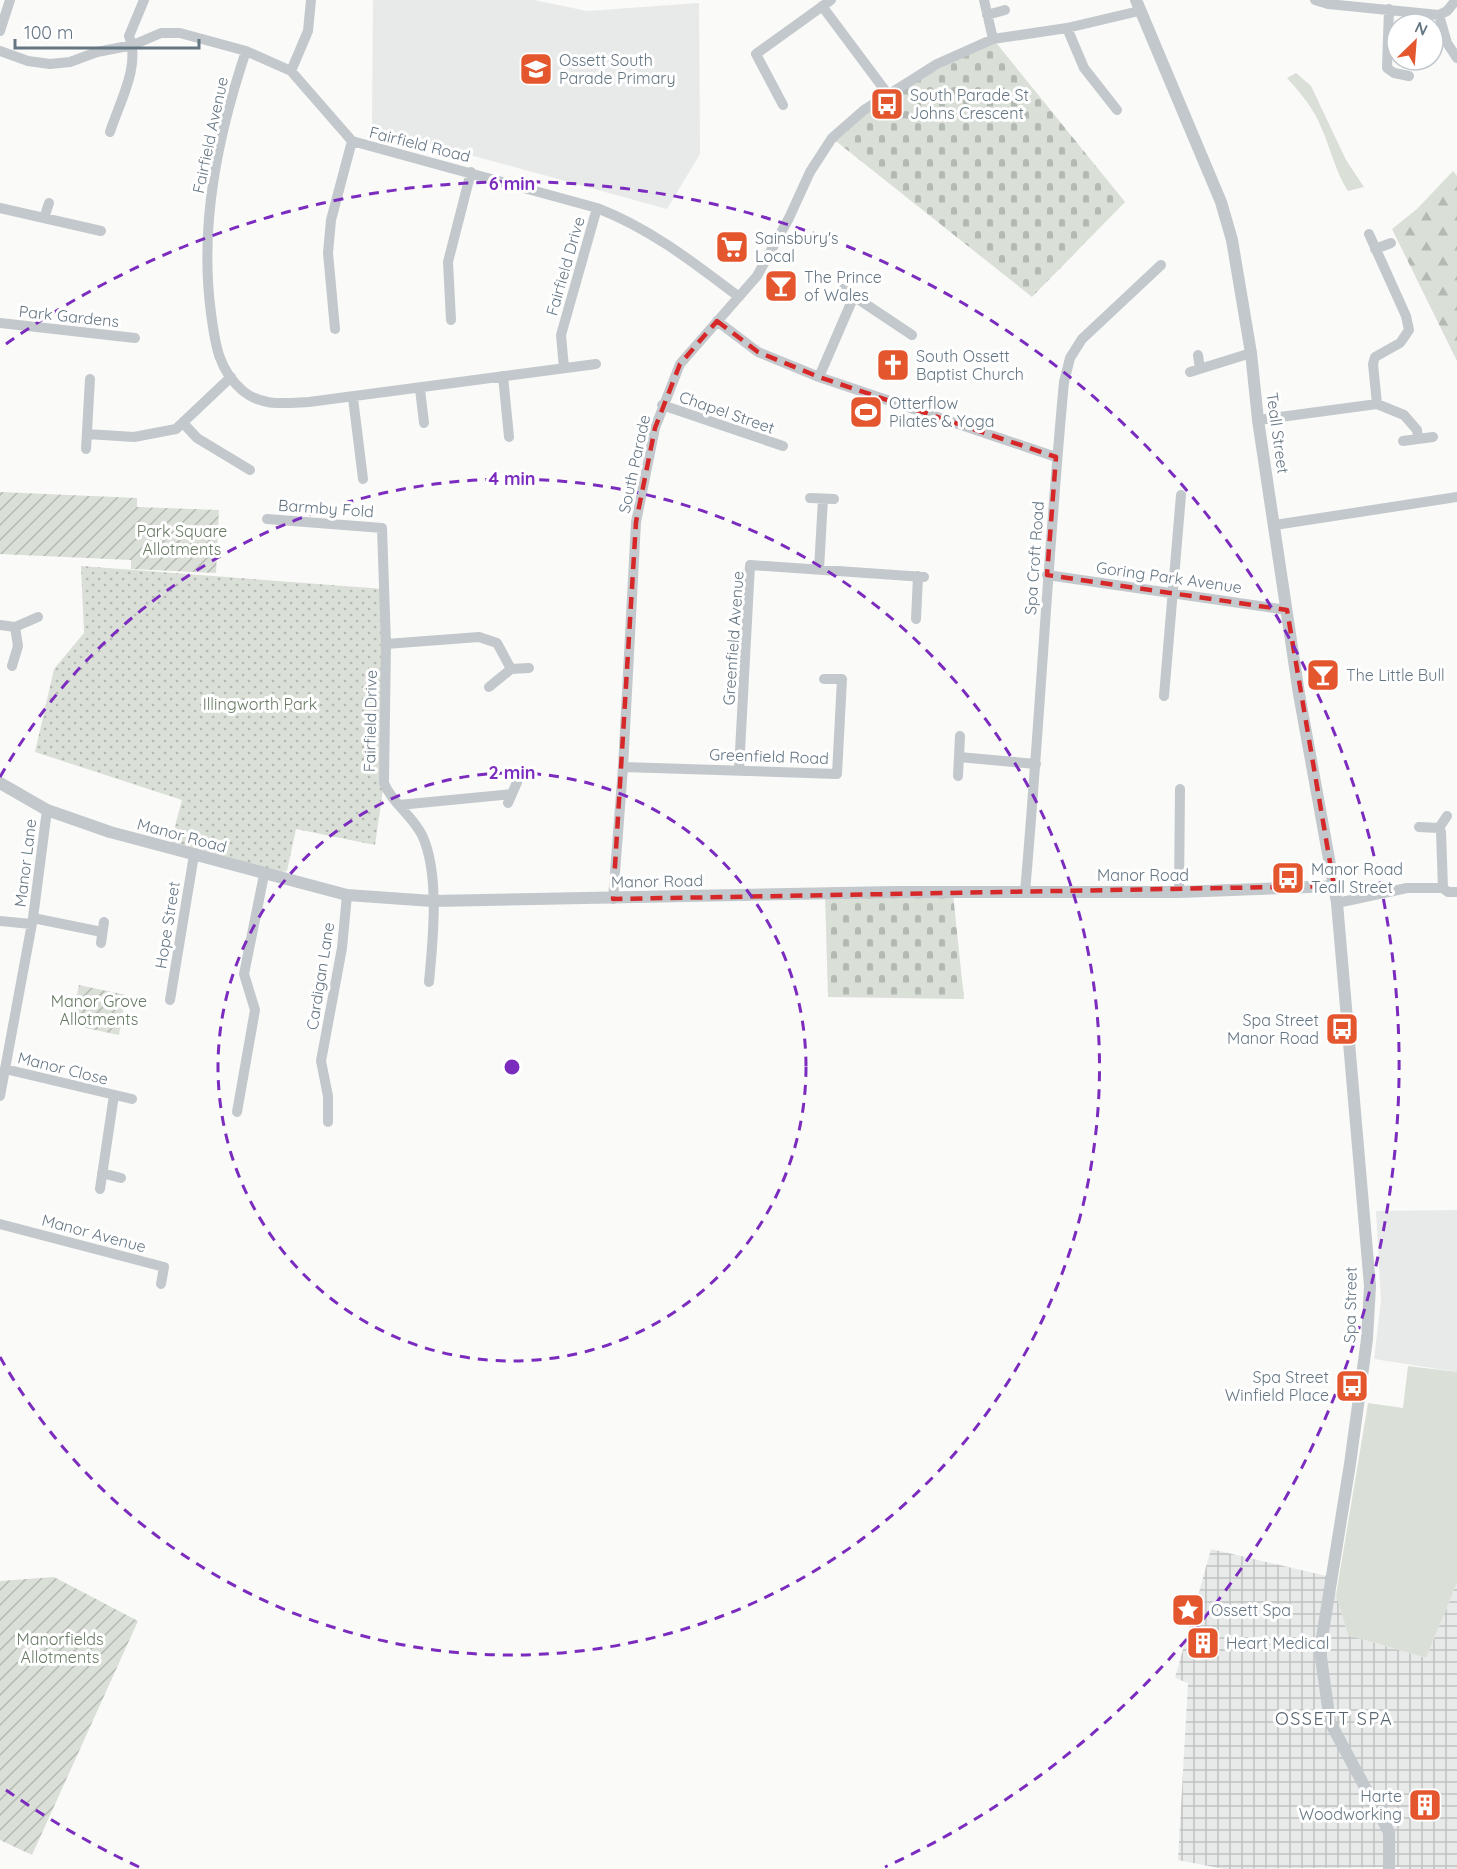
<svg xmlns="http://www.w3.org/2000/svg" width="1457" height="1869" font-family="Quicksand,sans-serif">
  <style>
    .built { fill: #e8e9e9 }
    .industrial { fill: url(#industrial-grid) }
    .grass { fill: #dadfd7 }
    .forest { fill: url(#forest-firs) }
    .cemetery { fill: url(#cemetery-stones) }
    .park { fill: url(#park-dots) }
    .garden { fill: url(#garden-furrows) }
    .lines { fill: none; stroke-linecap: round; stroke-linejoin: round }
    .minor { stroke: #c3c8cc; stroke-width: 10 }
    .tertiary { stroke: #c3c8cc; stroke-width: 12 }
    .marked { fill: none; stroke: #d62828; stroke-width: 4.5; stroke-dasharray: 12 8; stroke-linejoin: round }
    .ring { fill: none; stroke: #7b2cbf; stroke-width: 3; stroke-dasharray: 10 8 }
    .labels { text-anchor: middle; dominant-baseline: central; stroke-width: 6; stroke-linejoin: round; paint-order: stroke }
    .poi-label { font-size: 16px; fill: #657683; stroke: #fff; text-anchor: start }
    .street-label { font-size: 16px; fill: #657683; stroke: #fff }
    .park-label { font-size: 16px; fill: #687a64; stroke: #fff }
    .neighbourhood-label { font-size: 18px; letter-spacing: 1.5px; fill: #57646e; stroke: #fff }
    .centre { fill: #7b2cbf; stroke: #fff; stroke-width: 3 }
    .ring-label { font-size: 18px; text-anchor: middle; font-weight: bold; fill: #7b2cbf; stroke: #fff; stroke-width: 6; stroke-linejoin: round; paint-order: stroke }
  </style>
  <defs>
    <pattern id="industrial-grid" width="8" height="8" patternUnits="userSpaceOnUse" patternTransform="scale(1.5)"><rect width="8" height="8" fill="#e8e9e9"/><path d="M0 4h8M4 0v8" fill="none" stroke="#c0c1c2"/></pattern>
    <pattern id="forest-firs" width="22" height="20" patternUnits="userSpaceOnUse" patternTransform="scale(1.5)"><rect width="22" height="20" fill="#dadfd7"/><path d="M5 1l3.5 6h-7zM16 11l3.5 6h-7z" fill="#b4b9b4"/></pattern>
    <pattern id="cemetery-stones" width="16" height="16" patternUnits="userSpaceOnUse" patternTransform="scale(1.5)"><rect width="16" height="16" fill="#dadfd7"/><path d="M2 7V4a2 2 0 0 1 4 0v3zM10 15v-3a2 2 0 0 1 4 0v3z" fill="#b4b9b4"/></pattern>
    <pattern id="park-dots" width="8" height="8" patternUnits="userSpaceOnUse" patternTransform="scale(1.5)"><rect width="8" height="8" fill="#dadfd7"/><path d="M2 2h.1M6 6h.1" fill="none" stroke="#b4b9b4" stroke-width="1.8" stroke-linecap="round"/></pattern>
    <pattern id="garden-furrows" width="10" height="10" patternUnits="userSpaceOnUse" patternTransform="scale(1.5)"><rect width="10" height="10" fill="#dadfd7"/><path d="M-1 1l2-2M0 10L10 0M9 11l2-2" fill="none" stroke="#b4b9b4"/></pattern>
  </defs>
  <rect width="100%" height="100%" fill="#fafaf8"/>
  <path class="built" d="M 373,0 L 534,0 L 587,11 L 699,3 L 700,154 L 667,209 L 372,128 Z
    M 1457,1210 L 1457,1372 L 1374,1359 L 1381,1300 L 1376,1211 Z"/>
  <path class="industrial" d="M 1211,1549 L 1331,1577 L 1348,1635 L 1426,1658 L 1457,1583 L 1457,1869 L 1400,1869 L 1400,1867 L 1224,1869 L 1178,1860 L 1188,1683 L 1175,1678 Z"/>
  <path class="grass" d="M 1296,73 L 1311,86 L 1346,160 L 1364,187 L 1348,191 C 1335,171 1331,149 1321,127 C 1314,109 1300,92 1287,78 Z
    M 1408,1366 L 1457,1372 L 1457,1583 L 1426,1658 L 1348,1635 L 1336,1595 L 1368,1403 L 1403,1408 Z"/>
  <path class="forest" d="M 1453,171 L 1457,176 L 1457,361 L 1392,229 L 1417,209 Z"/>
  <path class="cemetery" d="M 993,39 L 1125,202 L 1032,297 L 832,138 L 864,110 Z
    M 825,894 L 953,894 L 964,999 L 828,997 Z"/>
  <path class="park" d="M 81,566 L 384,589 L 384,783 L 375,845 L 296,829 L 287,871 L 264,875 L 169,848 L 182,800 L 35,752 L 54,669 L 84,633 Z"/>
  <path class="garden" d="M 0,492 L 137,498 L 137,507 L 219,510 L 216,573 L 131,569 L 131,560 L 0,554 Z
    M 79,985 L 126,995 L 119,1035 L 71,1025 Z
    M 54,1577 L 138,1621 L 32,1855 L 0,1840 L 0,1581 Z"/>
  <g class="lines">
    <path class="minor" d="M 984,0 L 993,39
      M 1315,0 L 1328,4 L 1439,15 L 1447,11 L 1456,0
      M 822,6 L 887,93
      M 1389,9 L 1387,68 L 1394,73 L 1409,76
      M 987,15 L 1005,10
      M 1439,15 L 1447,43 L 1457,58
      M 1067,28 L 1084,68 L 1117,110
      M 0,31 L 10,0
      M 0,51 L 28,61 L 50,64 L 70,62 L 97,52 L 133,45 L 161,33 L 180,33 L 246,51 L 291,71 L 352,141 L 597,208 C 651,229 693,262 739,297
      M 246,51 C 218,135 199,224 211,313 C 215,343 218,370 243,391 C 262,407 286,403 309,402 L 596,364
      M 291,71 L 308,31 L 311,0
      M 783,105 L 756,54 L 831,0
      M 110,132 C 119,103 141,66 129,36 L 144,0
      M 0,208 L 101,231
      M 44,218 L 49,203
      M 1369,234 L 1406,316 L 1409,330 L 1400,343 L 1375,357 L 1373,364 L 1377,404
      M 1375,249 L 1391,243
      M 843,289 L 912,335
      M 451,320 L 448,262 L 471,172
      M 717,321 L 758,352 L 819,377 L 1056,457
      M 0,323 L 135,338
      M 335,329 L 328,253 L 331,220 L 352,141
      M 1198,355 L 1200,369
      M 564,368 L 561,335 L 597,208
      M 1190,372 L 1251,353
      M 503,376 L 509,437
      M 819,377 L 854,296
      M 420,389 L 424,423
      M 353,398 L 363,479
      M 662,405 L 783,446
      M 1258,420 L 1377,404 L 1404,415 L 1417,430 L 1418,439
      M 184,424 L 197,438 L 250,470
      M 87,434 L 134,437 L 176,429 L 231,377
      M 1403,441 L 1433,437
      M 86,449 L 90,379
      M 810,498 L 834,499
      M 267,519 L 382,528 L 386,644 L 384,783 C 392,803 412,815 422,835 C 440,873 433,940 429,982
      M 1275,525 L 1457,497
      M 819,569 L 823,499
      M 1047,575 L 1287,610
      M 916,619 L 918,576
      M 0,625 L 15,627 L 38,617
      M 386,644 L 479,637 L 497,643 L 511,669
      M 12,666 L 18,646 L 15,627
      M 489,687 L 511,669 L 529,668
      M 1164,696 L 1181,495
      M 959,757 L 1036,764
      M 623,767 L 837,774 L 842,679 L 824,679
      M 739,770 L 750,565 L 924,577
      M 958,776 L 960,736
      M 508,803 L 518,780
      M 399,805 L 512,794
      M 1419,827 L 1439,828 L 1441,832 L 1443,888
      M 1439,828 L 1447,816
      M 1025,892 C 1040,722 1048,552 1064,382 L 1070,358 L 1082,339 L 1161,265
      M 1179,892 L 1180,789
      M 613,899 L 623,767 L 636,522 L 655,428 L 680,364 L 757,276 L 789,218 L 810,172 L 832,138 L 864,110 L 937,64 L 993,39 L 1067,28 L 1139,11
      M 1337,903 L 1407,888 L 1443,888 L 1448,892 L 1457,892
      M 33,918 L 102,932
      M 0,921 L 31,924
      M 101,943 L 104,922
      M 170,1000 L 194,855
      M 5,1069 L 132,1099
      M 0,1096 L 33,918 L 47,810
      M 237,1112 L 255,1010 L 244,974 L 264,875
      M 328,1122 L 328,1096 L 321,1061 L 342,948 L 347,895
      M 102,1173 L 121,1178
      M 100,1189 L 114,1095
      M 0,1224 L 164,1267 L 161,1284"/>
    <path class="tertiary" d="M 1136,0 L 1221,202 L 1232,240 L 1251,353 L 1258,420 L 1299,694 L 1337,903 L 1370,1286 L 1367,1339 L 1350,1464 L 1320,1650 L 1330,1722 L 1389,1832 L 1389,1869
      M 0,783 L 47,810 L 110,832 L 347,895 L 432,901 L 895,892 L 1179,892 L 1334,886"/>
  </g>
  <path class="marked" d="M 717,321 L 758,352 L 819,377 L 1056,457 L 1047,575 L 1287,610 L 1334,886 L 613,899 L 636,522 L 655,428 L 680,364 Z"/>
  <g class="ring">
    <circle cx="512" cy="1067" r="294"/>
    <path d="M0 777A588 588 0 1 1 0 1357"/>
    <path d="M139 1867A883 883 0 0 1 6 1790M6 344A883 883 0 1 1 885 1867"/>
  </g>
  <defs>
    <g id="school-square" transform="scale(1.725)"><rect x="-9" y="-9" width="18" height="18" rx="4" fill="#e4572e" stroke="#fff"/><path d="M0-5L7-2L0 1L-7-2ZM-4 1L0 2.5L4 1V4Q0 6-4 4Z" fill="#fff"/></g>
    <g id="bus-square" transform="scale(1.725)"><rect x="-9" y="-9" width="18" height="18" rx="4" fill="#e4572e" stroke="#fff"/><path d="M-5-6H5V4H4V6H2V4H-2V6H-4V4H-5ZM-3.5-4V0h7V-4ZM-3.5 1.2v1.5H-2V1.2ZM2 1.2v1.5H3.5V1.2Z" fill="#fff"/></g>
    <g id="supermarket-square" transform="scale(1.725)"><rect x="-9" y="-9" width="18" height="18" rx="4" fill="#e4572e" stroke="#fff"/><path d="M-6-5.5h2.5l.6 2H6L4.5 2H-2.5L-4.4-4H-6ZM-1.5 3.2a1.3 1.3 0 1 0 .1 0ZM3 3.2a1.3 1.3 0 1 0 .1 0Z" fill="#fff"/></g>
    <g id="bar-square" transform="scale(1.725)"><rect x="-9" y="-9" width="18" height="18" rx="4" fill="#e4572e" stroke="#fff"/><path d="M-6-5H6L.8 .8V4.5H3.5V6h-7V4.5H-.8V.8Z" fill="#fff"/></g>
    <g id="church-square" transform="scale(1.725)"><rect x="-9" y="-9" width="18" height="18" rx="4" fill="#e4572e" stroke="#fff"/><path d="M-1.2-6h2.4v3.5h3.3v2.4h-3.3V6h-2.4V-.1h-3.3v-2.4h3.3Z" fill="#fff"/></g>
    <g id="stadium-square" transform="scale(1.725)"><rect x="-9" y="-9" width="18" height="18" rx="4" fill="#e4572e" stroke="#fff"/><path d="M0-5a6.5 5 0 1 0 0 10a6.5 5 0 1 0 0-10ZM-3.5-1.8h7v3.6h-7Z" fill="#fff"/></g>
    <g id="sight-square" transform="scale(1.725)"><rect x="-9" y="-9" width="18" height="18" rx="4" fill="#e4572e" stroke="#fff"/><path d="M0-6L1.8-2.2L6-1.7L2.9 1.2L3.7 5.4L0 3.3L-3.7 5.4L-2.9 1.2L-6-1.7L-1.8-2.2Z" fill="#fff"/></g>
    <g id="building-square" transform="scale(1.725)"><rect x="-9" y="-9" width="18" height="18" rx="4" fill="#e4572e" stroke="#fff"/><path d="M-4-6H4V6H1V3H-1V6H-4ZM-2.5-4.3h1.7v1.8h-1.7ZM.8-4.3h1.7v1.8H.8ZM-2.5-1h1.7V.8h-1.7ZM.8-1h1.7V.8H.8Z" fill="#fff"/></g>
  </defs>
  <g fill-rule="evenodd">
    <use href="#school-square" x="536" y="69"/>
    <use href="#bus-square" x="887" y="104"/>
    <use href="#supermarket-square" x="732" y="247"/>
    <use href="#bar-square" x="781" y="286"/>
    <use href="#church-square" x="893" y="365"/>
    <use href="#stadium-square" x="866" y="412"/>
    <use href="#bar-square" x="1323" y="675"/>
    <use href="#bus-square" x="1288" y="878"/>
    <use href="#bus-square" x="1342" y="1029"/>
    <use href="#bus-square" x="1352" y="1386"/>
    <use href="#sight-square" x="1188" y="1610"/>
    <use href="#building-square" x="1203" y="1643"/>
    <use href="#building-square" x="1425" y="1805"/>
  </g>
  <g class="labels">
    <g class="poi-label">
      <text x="559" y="60">Ossett South<tspan x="559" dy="18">Parade Primary</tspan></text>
      <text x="910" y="95">South Parade St<tspan x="910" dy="18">Johns Crescent</tspan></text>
      <text x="755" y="238">Sainsbury's<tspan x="755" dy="18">Local</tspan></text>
      <text x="804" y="277">The Prince<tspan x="804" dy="18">of Wales</tspan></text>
      <text x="916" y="356">South Ossett<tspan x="916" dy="18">Baptist Church</tspan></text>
      <text x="889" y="403">Otterflow<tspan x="889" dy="18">Pilates &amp; Yoga</tspan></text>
      <text x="1346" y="675">The Little Bull</text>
      <text x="1311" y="869">Manor Road<tspan x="1311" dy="18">Teall Street</tspan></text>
      <text x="1319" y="1020" text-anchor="end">Spa Street<tspan x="1319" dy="18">Manor Road</tspan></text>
      <text x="1329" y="1377" text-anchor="end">Spa Street<tspan x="1329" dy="18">Winfield Place</tspan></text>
      <text x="1211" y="1610">Ossett Spa</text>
      <text x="1226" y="1643">Heart Medical</text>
      <text x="1402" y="1796" text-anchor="end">Harte<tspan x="1402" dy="18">Woodworking</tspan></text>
    </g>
    <g class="street-label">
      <text transform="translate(210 135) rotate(-78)">Fairfield Avenue</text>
      <text transform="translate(420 144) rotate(14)">Fairfield Road</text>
      <text transform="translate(565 266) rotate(-74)">Fairfield Drive</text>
      <text transform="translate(69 316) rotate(6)">Park Gardens</text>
      <text transform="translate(727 412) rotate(19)">Chapel Street</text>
      <text transform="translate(1278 433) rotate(82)">Teall Street</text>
      <text transform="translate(634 464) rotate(-78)">South Parade</text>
      <text transform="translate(326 508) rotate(4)">Barmby Fold</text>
      <text transform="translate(1034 558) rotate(-86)">Spa Croft Road</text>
      <text transform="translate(1169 577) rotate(8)">Goring Park Avenue</text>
      <text transform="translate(733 638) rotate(-86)">Greenfield Avenue</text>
      <text transform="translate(370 721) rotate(-89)">Fairfield Drive</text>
      <text transform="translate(769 756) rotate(2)">Greenfield Road</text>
      <text transform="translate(182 835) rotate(15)">Manor Road</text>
      <text transform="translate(25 863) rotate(-83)">Manor Lane</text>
      <text x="1143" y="875">Manor Road</text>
      <text transform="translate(657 881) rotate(-1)">Manor Road</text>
      <text transform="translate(167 925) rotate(-81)">Hope Street</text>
      <text transform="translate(320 976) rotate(-81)">Cardigan Lane</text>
      <text transform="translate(63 1068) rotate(14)">Manor Close</text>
      <text transform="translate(94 1233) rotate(15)">Manor Avenue</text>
      <text transform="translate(1350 1305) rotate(-89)">Spa Street</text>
    </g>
    <g class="park-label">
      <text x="182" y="531">Park Square<tspan x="182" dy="18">Allotments</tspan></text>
      <text x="260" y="704">Illingworth Park</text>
      <text x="99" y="1001">Manor Grove<tspan x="99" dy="18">Allotments</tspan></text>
      <text x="60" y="1639">Manorfields<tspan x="60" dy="18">Allotments</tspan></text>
    </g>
    <g class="neighbourhood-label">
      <text x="1334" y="1718">OSSETT SPA</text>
    </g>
  </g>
  <circle cx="512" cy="1067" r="9" class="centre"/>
  <g class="ring-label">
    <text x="512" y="190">6 min</text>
    <text x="512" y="485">4 min</text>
    <text x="512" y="779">2 min</text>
  </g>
  <g transform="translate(1415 42) rotate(25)"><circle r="28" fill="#ffffff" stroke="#c1c8cd" stroke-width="1.5"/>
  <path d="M0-4.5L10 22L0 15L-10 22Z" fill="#e4572e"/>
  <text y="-9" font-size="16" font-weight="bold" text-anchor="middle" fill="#657683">N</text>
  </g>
  <path d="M15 39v9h184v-9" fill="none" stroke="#657683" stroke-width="3"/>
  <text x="24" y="39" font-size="18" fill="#657683" stroke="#ffffff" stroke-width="4.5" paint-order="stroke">100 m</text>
</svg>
